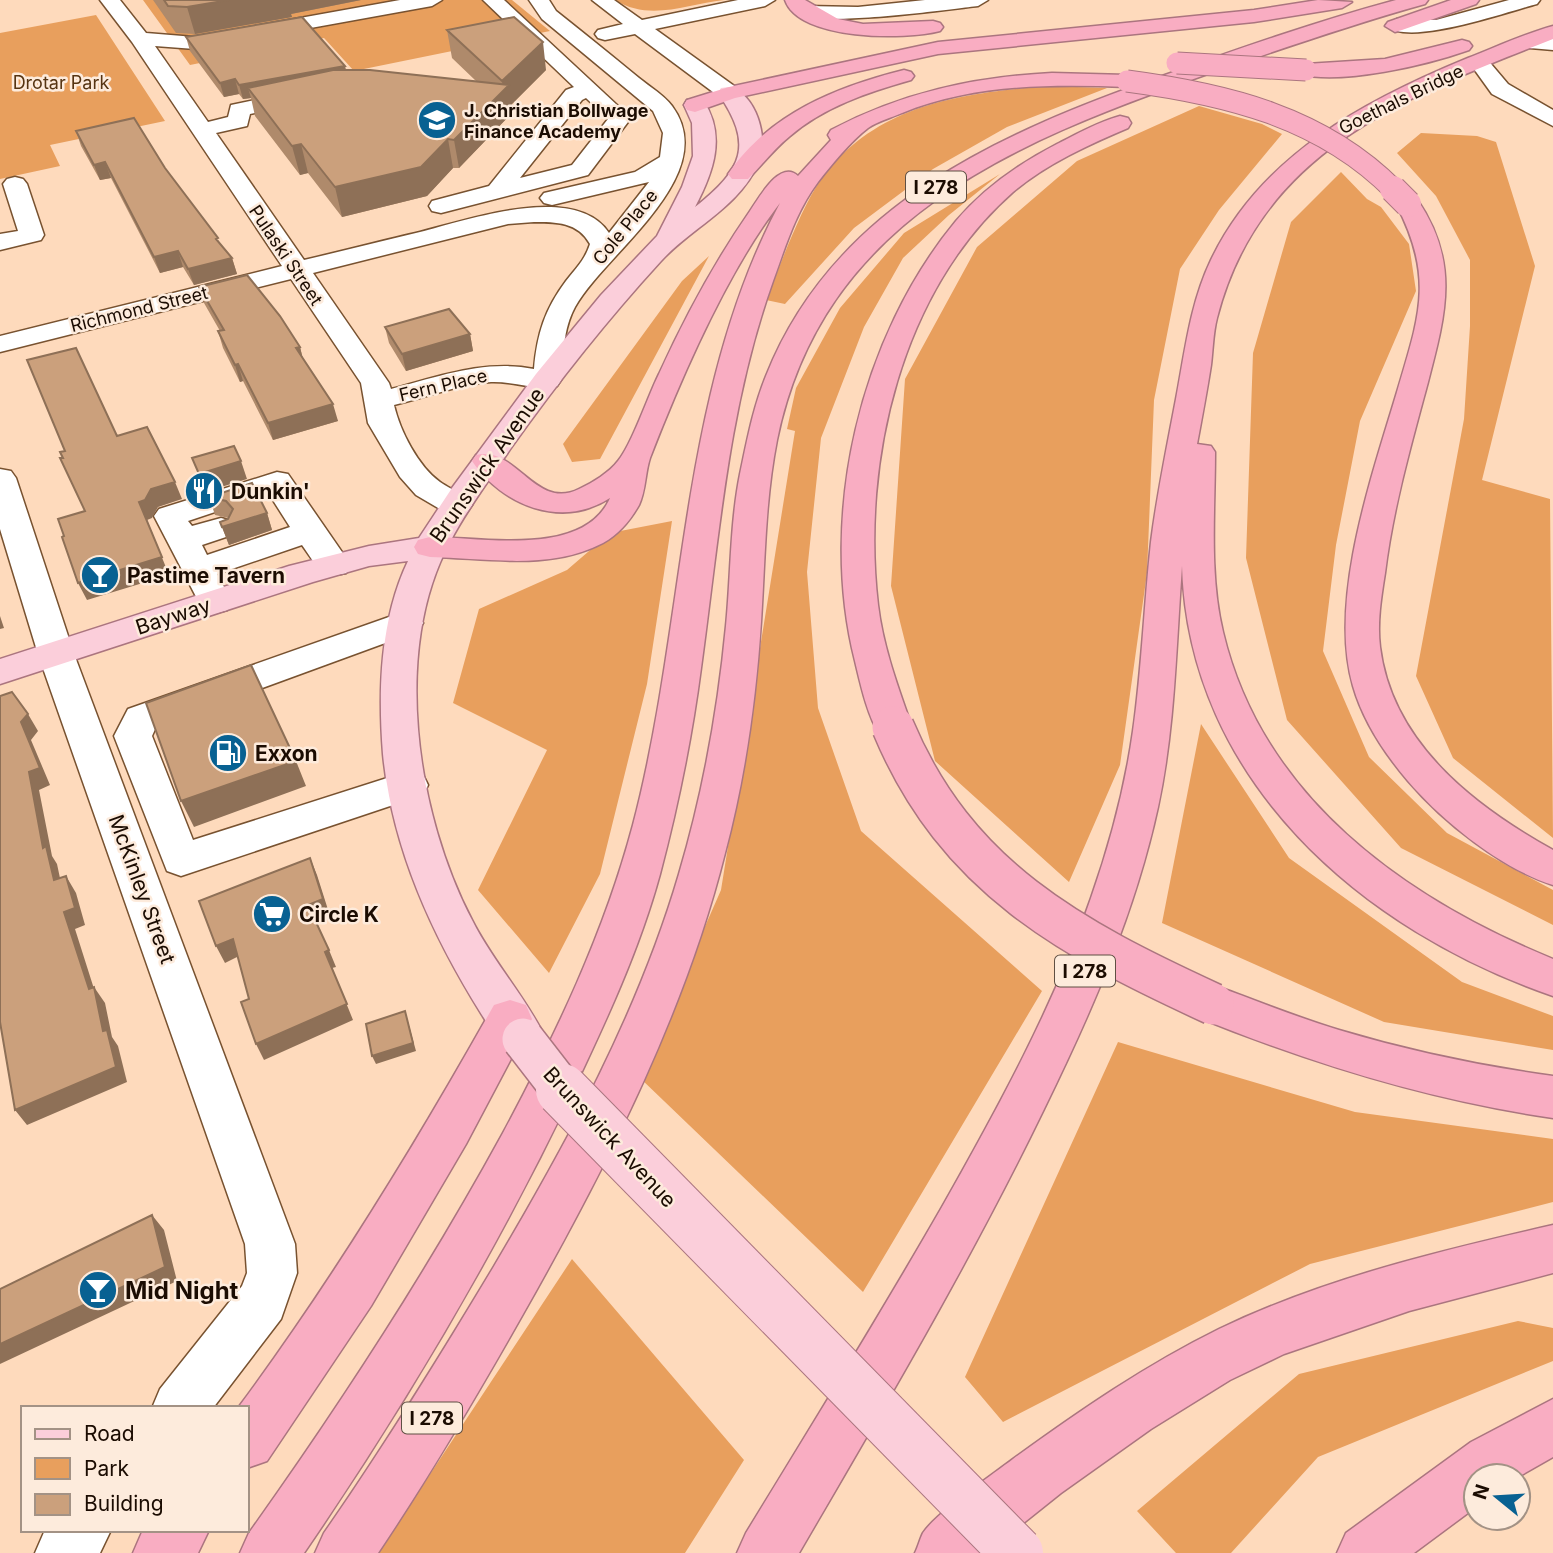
<svg xmlns="http://www.w3.org/2000/svg" width="1553" height="1553" viewBox="0 0 1553 1553" font-family="Inter,sans-serif">
	<style>
		.green { fill: #e89f5d }
		.lines { fill: none; stroke-linecap: round; stroke-linejoin: round }
		.minor-casing { stroke: #785230; stroke-width: 3 }
		.major-casing { stroke: #ab757f; stroke-width: 3 }
		.highway-casing { stroke: #ab757f; stroke-width: 3 }
		.minor { fill: #fff; fill-rule: evenodd }
		.major { fill: #fbceda; fill-rule: evenodd }
		.highway { fill: #f9adc2; fill-rule: evenodd }
		.major-bridge-far1-casing { stroke: #ab757f; stroke-width: 44; stroke-linecap: butt }
		.major-bridge-casing { stroke: #ab757f; stroke-width: 54; stroke-linecap: butt }
		.highway-bridge-far2-casing { stroke: #ab757f; stroke-width: 23; stroke-linecap: butt }
		.highway-bridge-far1-casing { stroke: #ab757f; stroke-width: 28; stroke-linecap: butt }
		.highway-bridge-casing { stroke: #ab757f; stroke-width: 44; stroke-linecap: butt }
		.major-bridge-far1 { stroke: #fbceda; stroke-width: 41 }
		.major-bridge { stroke: #fbceda; stroke-width: 52 }
		.highway-bridge-far2 { stroke: #f9adc2; stroke-width: 21 }
		.highway-bridge-far1 { stroke: #f9adc2; stroke-width: 26 }
		.highway-bridge { stroke: #f9adc2; stroke-width: 41 }
		.wall { fill: #af8a6b }
		.shaded-wall { fill: #8e7057 }
		.building { fill: #cba07c; stroke: #8e7057; stroke-width: 2 }
		.labels { text-anchor: middle; dominant-baseline: central; stroke-width: 5; stroke-linejoin: round; paint-order: stroke }
		.far-park-label { font-size: 18px; fill: #563412; stroke: #fdebdc }
		.far-street-label { font-size: 18px; fill: #1b0c02; stroke: #fdebdc }
		.far-poi-label { font-size: 18px; font-weight: bold; fill: #1b0c02; stroke: #fdebdc; text-anchor: start }
		.shield { fill: #fdebdc; stroke: #5f4f43; stroke-width: 2 }
		.shield-label { font-size: 19px; font-weight: bold; fill: #1b0c02 }
		.street-label { font-size: 21px; fill: #1b0c02; stroke: #fdebdc }
		.poi-label { font-size: 21px; font-weight: bold; fill: #1b0c02; stroke: #fdebdc; text-anchor: start }
		.near-poi-label { font-size: 24px; font-weight: bold; fill: #1b0c02; stroke: #fdebdc; text-anchor: start }
	</style>
	<rect width="100%" height="100%" fill="#fedabc"/>
	<path class="green" d="M143 0H512L550 31 354 71 324 38 190 65Z
		M615 0H724C687 4 650 22 615 0Z
		M96 15 165 121 50 145 60 166 0 179V33Z
		M1047 86 1107 88 1007 127 933 169 854 228 785 304 766 300C781 264 800 209 822 178 876 104 962 93 1047 86Z
		M1199 106 1262 124 1282 134 1219 210 1180 269 1154 400 1147 573 1120 765 1069 882 935 761 891 586 905 379 977 247 1077 161Z
		M1421 133 1477 136 1496 142 1535 266 1482 480 1550 499 1553 838 1453 758 1416 676 1464 419 1470 326V260L1436 196 1397 153Z
		M1341 172 1367 199 1381 207 1409 244 1416 291 1360 421 1336 545 1323 651 1369 757 1447 833 1553 890V925L1401 848 1287 720 1246 558 1253 353 1291 222Z
		M1000 174 949 215 903 258 864 327 821 438 807 572 818 708 861 831 1042 991 863 1292 639 1077 721 890 795 431 787 429 796 388 840 308 904 233Z
		M709 256 600 459 572 462 563 444 682 281Z
		M672 521 647 684 600 874 549 973 478 890 547 750 453 703 479 609 567 570 610 533Z
		M1201 724 1289 858 1462 982 1553 1016V1050L1384 1022 1162 923Z
		M1118 1042 1355 1112 1553 1139V1202L1310 1264 1003 1422 965 1377Z
		M572 1259 744 1460 685 1553H378Z
		M1518 1321 1553 1328V1361L1318 1457 1231 1553H1176L1137 1511 1299 1374Z"/>
	<g class="lines">
		<g class="minor-casing">
			<path id="minor" d="M100 0H120L146 33 195 37 400 0H442L432 6 195 49 155 46 208 122 228 117 231 105 303 90 311 91 314 96 311 101 250 114 247 126 216 133 304 260C343 251 381 241 420 232 468 220 575 182 609 233L649 182 552 205 544 203 540 198 544 193 635 172 660 157 663 133 653 111 542 19 529 0H549L556 11C584 33 612 56 639 78 650 87 664 95 672 106 723 175 605 253 575 307 563 329 563 356 561 380L557 386C536 391 513 381 491 382 459 384 425 398 394 405 400 431 418 466 440 482 451 490 464 493 472 505L467 512 456 515 445 512 416 495 400 477 368 423 361 383 291 279 0 352V336L282 266 132 42ZM534 222C556 222 578 222 590 244 585 260 576 268 566 281 545 309 537 334 534 369 485 359 438 377 391 389L389 383 313 273 508 224Z
				M483 0H504L631 118 588 175 441 213 432 211 429 206 432 201 489 186 566 90 574 87ZM586 98 608 119 572 165 520 178 582 100Z
				M592 0H614L642 20 738 0H775L765 6 655 29 737 88 740 93 737 98H721L635 34 605 40 598 38 595 34 598 30 623 24Z
				M925 0H988L978 6C951 9 810 29 796 12L806 6 858 7Z
				M1509 0H1540L1537 4C1510 11 1405 48 1387 25L1397 19 1436 20Z
				M1525 37 1553 38V50L1518 47 1515 43 1518 39Z
				M1479 56 1486 58 1508 84 1553 110V126L1492 94 1469 62 1472 58Z
				M15 177 23 179 27 184 44 235 41 240 0 250V234L18 231 3 184 7 179Z
				M0 469 11 471 16 478 74 654 295 1244 297 1273 281 1319 213 1408H152L160 1389 242 1286 247 1273 245 1244 38 654 0 529Z
				M277 472 288 474 351 565 346 573C320 579 316 564 302 545L217 574 232 602 227 610 215 613 203 610 154 516 159 509ZM269 494 290 527 207 555 202 545 232 535 237 528 232 521 221 518 192 526 188 521Z
				M406 611 418 615 423 623 418 631 156 727 152 736 193 840 409 771 423 775 428 785 423 795 181 876 167 871 114 736 128 709Z
				M45 1530H111L100 1553H35Z"/>
		</g>
		<g class="major-casing">
			<path id="major" d="M729 87C756 93 769 139 759 162 740 207 692 227 661 261 607 320 557 383 511 448 490 479 467 509 450 542 391 650 417 815 472 920 493 962 526 997 546 1039L539 1053C528 1057 520 1060 509 1054 498 1047 489 1025 482 1015 432 935 392 848 383 754 378 690 380 620 408 561L369 566 313 582 0 684V659L289 566 369 546 419 538 452 488 536 374 601 295 657 236 682 187 693 156 692 123 684 105 687 100H703C727 136 713 173 695 207 743 169 754 145 718 93L721 88Z"/>
		</g>
		<g class="highway-casing">
			<path id="highway" d="M785 0H805L838 19 863 24 933 21 940 23 943 27 940 31C906 40 799 41 785 0Z
				M1318 0 1352 2 1342 8 1254 22 938 54 735 98 695 112 687 110 684 105 687 100 729 87 938 42 1254 10Z
				M1396 0H1428L1425 4C1349 25 1276 51 1202 76 1012 143 822 220 777 440 765 501 765 561 761 622 756 700 745 778 725 853 686 1008 613 1153 536 1291 486 1380 435 1468 378 1553H315L324 1533C384 1447 439 1358 493 1268 567 1143 638 1014 679 874 703 793 718 710 726 626 731 575 730 524 740 474 747 441 753 408 766 376 834 204 1003 132 1165 75 1241 48 1318 21 1396 0Z
				M1451 0H1479L1476 4 1402 30 1395 32 1385 26 1388 22Z
				M1553 26V39C1407 96 1260 150 1217 318 1213 333 1213 349 1211 365 1207 391 1202 417 1197 444L1211 446 1215 452C1215 511 1209 574 1223 632 1262 797 1404 898 1553 959V996C1362 930 1189 781 1182 566 1176 647 1175 728 1158 807 1135 913 1091 1013 1044 1109 970 1262 884 1407 799 1553H737L746 1533C812 1425 879 1317 942 1207 998 1108 1054 1006 1091 898 1110 844 1125 788 1133 731 1142 668 1144 605 1151 542 1157 494 1167 447 1176 399 1185 352 1190 304 1211 260 1261 155 1366 100 1468 58 1496 47 1524 34 1553 26Z
				M1462 40 1469 42 1472 46 1469 50C1427 65 1342 85 1299 74L1296 70 1299 66 1306 64 1385 59Z
				M904 70 911 72 914 76 911 80C868 92 824 107 790 136 774 149 762 165 748 179H732L728 174C769 114 836 87 904 70Z
				M1052 73 1127 75 1134 77 1138 81 1134 85 1127 87C1051 84 973 84 902 113 891 118 878 121 868 128 850 142 832 164 818 182 796 211 785 248 773 281 728 406 719 538 701 668 692 737 678 806 660 874 639 951 605 1023 571 1095 494 1255 404 1407 304 1553H240L249 1533C341 1404 427 1272 503 1133 556 1034 604 934 633 825 687 620 678 394 780 203 728 270 681 378 650 458 645 473 646 490 639 505 630 521 619 534 603 543 550 571 487 558 430 557L418 554 414 547 418 540 430 537C482 537 584 558 610 498 562 529 503 506 472 461L476 455C516 445 535 511 579 489 592 483 610 472 618 461 632 444 648 396 659 374 685 317 714 263 750 211 759 198 780 159 798 176L831 140 828 135 831 130C901 93 973 77 1052 73Z
				M1120 116 1128 118 1131 123 1128 128C1088 145 1046 164 1013 192 901 290 861 462 878 605 883 647 898 687 912 727L906 736 893 740 880 736C867 714 861 686 855 661 818 515 860 337 956 221 983 189 1020 163 1057 144 1077 134 1098 122 1120 116Z
				M1408 197 1417 199C1460 262 1446 313 1428 382 1411 445 1393 508 1385 573 1381 598 1377 623 1380 647 1392 743 1474 806 1553 850V885C1502 869 1443 822 1408 781 1385 754 1363 721 1353 686 1328 600 1372 476 1397 392 1419 317 1435 278 1396 204L1399 199Z
				M1213 985C1255 1000 1296 1017 1339 1030 1409 1051 1480 1066 1553 1076V1118C1429 1100 1313 1064 1197 1017L1191 1004 1197 991Z
				M510 1000 526 1005 532 1019 466 1144 371 1306 267 1461 247 1468V1408H238C333 1280 416 1144 494 1005Z
				M1553 1225V1273L1409 1311 1284 1354 1230 1380 1151 1429 1061 1493 986 1553H915C918 1547 920 1539 923 1533 936 1513 992 1475 1013 1459 1079 1411 1146 1365 1219 1329 1325 1278 1440 1251 1553 1225Z
				M1553 1399V1457L1518 1477 1476 1476V1507L1414 1553H1337L1346 1533 1471 1442Z
				M143 1530H209L198 1553H133Z"/>
		</g>
		<use href="#minor" class="minor"/>
		<use href="#major" class="major"/>
		<use href="#highway" class="highway"/>
		<g class="major-bridge-far1-casing">
			<path id="major-bridge-far1" d="M523 1039 564 1092"/>
		</g>
		<g class="major-bridge-casing">
			<path id="major-bridge" d="M562 1090 1017 1553"/>
		</g>
		<g class="highway-bridge-far2-casing">
			<path id="highway-bridge-far2" d="M1177 63 1306 70
				M1127 81C1226 94 1322 117 1394 190"/>
		</g>
		<g class="highway-bridge-far1-casing">
			<path id="highway-bridge-far1" d="M1393 189 1408 204"/>
		</g>
		<g class="highway-bridge-casing">
			<path id="highway-bridge" d="M893 727C956 878 1072 939 1213 1004"/>
		</g>
		<use href="#major-bridge-far1" class="major-bridge-far1"/>
		<use href="#major-bridge" class="major-bridge"/>
		<use href="#highway-bridge-far2" class="highway-bridge-far2"/>
		<use href="#highway-bridge-far1" class="highway-bridge-far1"/>
		<use href="#highway-bridge" class="highway-bridge"/>
	</g>
	<path class="wall" d="M153 0H361L291 14 292 17 195 34 176 33Z
		M447 30 546 70 512 104 513 112 459 168H453L427 196 342 217 308 173 300 175 255 116 251 98 243 99 239 94 224 97 190 51 186 37 346 70 476 81 452 58Z
		M76 131 165 168 220 243 232 258 237 274 194 285 183 267 160 273 111 178 100 180 81 146Z
		M199 287 300 347 303 359 338 421 273 440 243 381 240 382 223 348 218 331H220L204 303Z
		M385 327 470 334 473 351 406 371 389 343Z
		M252 483 267 513 272 530 229 545 220 522 228 519 229 518 215 515 209 497Z"/>
	<path class="shaded-wall" d="M229 0H361L291 14 292 17 195 34 187 7Z
		M543 42 546 70 512 104 513 112 459 168 454 140 503 91 502 81Z
		M345 66 349 81 248 88 251 98 243 99 239 85Z
		M235 79 239 94 224 97 220 83Z
		M448 139 453 168 427 196 342 217 335 187Z
		M301 144 308 173 300 175 292 146Z
		M105 162 111 178 100 180 94 165Z
		M178 251 183 267 160 273 154 257Z
		M232 258 237 274 194 285 188 269Z
		M470 334 473 351 406 371 402 354Z
		M300 347 304 364 296 348Z
		M238 364 243 381 240 382 235 365Z
		M333 404 338 421 273 440 268 423Z
		M241 461 247 479 205 492 199 474Z
		M175 482 182 499 158 507 152 518 147 520 169 575 87 600 78 583 139 502 151 489Z
		M267 513 272 530 229 545 222 527Z
		M0 616 4 628 0 629Z
		M28 714 38 731 31 740 50 785 39 790 52 856 57 864 64 897 54 880 43 848 29 772 21 722Z
		M296 761 306 786 194 827 181 801Z
		M310 858 317 875 330 916 315 922 308 905Z
		M66 876 76 893 85 925 75 929 95 992 94 987 105 1003 112 1037 118 1046 127 1082 27 1125 15 1110 103 1031 64 912Z
		M233 939 241 955 225 963 216 946Z
		M329 950 336 967 332 968 353 1020 264 1060 256 1044 325 952Z
		M405 1011 416 1051 376 1064 372 1056Z
		M152 1215 164 1230 177 1281 0 1364V1344Z"/>
	<path class="building" d="M164 0H229L187 7 168 6Z
		M302 17 345 66 239 85 235 79 220 83 186 37Z
		M514 17 543 42 502 81 447 30Z
		M333 70H370L509 85 454 140 448 139 421 167 335 187 301 144 292 146 248 88Z
		M134 118 165 168 218 238 216 239 232 258 188 269 178 251 154 257 105 162 94 165 76 131Z
		M247 275 280 316 300 347 296 348 333 404 268 423 238 364 235 365 218 331 224 330 199 287Z
		M449 309 470 334 402 354 385 327Z
		M76 348 117 436 147 427 175 482 151 489 145 500 139 502 162 557 78 583 62 537 64 536 58 519 85 511 60 458H63L60 452 65 451 27 360Z
		M234 446 241 461 199 474 192 458Z
		M252 483 267 513 222 527 220 522 228 519 233 509 226 501 209 497Z
		M251 665 296 761 181 801 146 703Z
		M12 692 28 714 21 722 40 768 29 772 43 848 46 846 54 880 66 876 75 908 64 912 89 989 94 987 103 1031 107 1030 116 1067 15 1110 0 1022V696Z
		M310 858 323 899 308 905 329 950 325 952 347 1004 256 1044 241 1002 249 999 233 939 216 946 199 901Z
		M405 1011 413 1043 372 1056 366 1024Z
		M152 1215 165 1267 0 1344V1289Z"/>
	<defs>
		<g id="school-disc" transform="scale(2.0125)"><circle r="9.5" fill="#086192" stroke="#fdebdc"/><path d="M0-5L7-2L0 1L-7-2ZM-4 1L0 2.5L4 1V4Q0 6-4 4Z" fill="#fff"/></g>
		<g id="restaurant-disc" transform="scale(2.0125)"><circle r="9.5" fill="#086192" stroke="#fdebdc"/><path d="M-5-6h1v4h1v-4h1v4h1v-4h1v5L-1.5 .5V6h-2V.5L-5-1ZM5-6V6H3V1.5H1.5Q1.5-4 5-6Z" fill="#fff"/></g>
		<g id="bar-disc" transform="scale(2.0125)"><circle r="9.5" fill="#086192" stroke="#fdebdc"/><path d="M-6-5H6L.8 .8V4.5H3.5V6h-7V4.5H-.8V.8Z" fill="#fff"/></g>
		<g id="fuel-disc" transform="scale(2.0125)"><circle r="9.5" fill="#086192" stroke="#fdebdc"/><path d="M-5.5-6h7V0h2V4h1.3V-2.5L3-4.5l.8-.8L6-3V5H2.5V1h-1V6h-7ZM-4.2-4.7v3.2H.2V-4.7Z" fill="#fff"/></g>
		<g id="supermarket-disc" transform="scale(2.0125)"><circle r="9.5" fill="#086192" stroke="#fdebdc"/><path d="M-6-5.5h2.5l.6 2H6L4.5 2H-2.5L-4.4-4H-6ZM-1.5 3.2a1.3 1.3 0 1 0 .1 0ZM3 3.2a1.3 1.3 0 1 0 .1 0Z" fill="#fff"/></g>
	</defs>
	<g fill-rule="evenodd">
		<use href="#school-disc" x="437" y="120"/>
		<use href="#restaurant-disc" x="204" y="491"/>
		<use href="#bar-disc" x="100" y="575"/>
		<use href="#fuel-disc" x="228" y="753"/>
		<use href="#supermarket-disc" x="272" y="914"/>
		<use href="#bar-disc" x="98" y="1290"/>
	</g>
	<g class="labels">
		<g class="far-park-label">
			<text x="61" y="82">Drotar Park</text>
		</g>
		<g class="far-street-label">
			<text transform="translate(1401 99) rotate(-26)">Goethals Bridge</text>
			<text transform="translate(625 227) rotate(-51)">Cole Place</text>
			<text transform="translate(286 255) rotate(56)">Pulaski Street</text>
			<text transform="translate(139 309) rotate(-14)">Richmond Street</text>
			<text transform="translate(443 385) rotate(-13)">Fern Place</text>
		</g>
		<g class="far-poi-label">
			<text x="464" y="110">J. Christian Bollwage<tspan x="464" dy="21">Finance Academy</tspan></text>
		</g>
		<g class="shield">
			<rect x="906" y="171.5" width="60" height="31" rx="5"/>
			<rect x="1055" y="955.5" width="60" height="31" rx="5"/>
			<rect x="402" y="1402.5" width="60" height="31" rx="5"/>
		</g>
		<g class="shield-label">
			<text x="936" y="187">I 278</text>
			<text x="1085" y="971">I 278</text>
			<text x="432" y="1418">I 278</text>
		</g>
		<g class="street-label">
			<text transform="translate(487 465) rotate(-55)">Brunswick Avenue</text>
			<text transform="translate(173 616) rotate(-18)">Bayway</text>
			<text transform="translate(142 889) rotate(70)">McKinley Street</text>
			<text transform="translate(610 1137) rotate(47)">Brunswick Avenue</text>
		</g>
		<g class="poi-label">
			<text x="231" y="491">Dunkin'</text>
			<text x="127" y="575">Pastime Tavern</text>
			<text x="255" y="753">Exxon</text>
			<text x="299" y="914">Circle K</text>
		</g>
		<g class="near-poi-label">
			<text x="125" y="1290">Mid Night</text>
		</g>
	</g>
	<rect x="21" y="1406" width="228" height="126" fill="#fdebdc" stroke="#a39285" stroke-width="2"/>
	<rect x="35" y="1429" width="35" height="10" fill="#fbceda" stroke="#a39285" stroke-width="2"/>
	<text x="84" y="1441" font-size="21" fill="#1b0c02">Road</text>
	<rect x="35" y="1458" width="35" height="21" fill="#e89f5d" stroke="#a39285" stroke-width="2"/>
	<text x="84" y="1476" font-size="21" fill="#1b0c02">Park</text>
	<rect x="35" y="1494" width="35" height="21" fill="#cba07c" stroke="#a39285" stroke-width="2"/>
	<text x="84" y="1511" font-size="21" fill="#1b0c02">Building</text>
	<g transform="translate(1497 1497) rotate(288)"><circle r="33" fill="#fdebdc" stroke="#a39285" stroke-width="2"/>
	<path d="M0-5L12 26L0 18L-12 26Z" fill="#086192"/>
	<text y="-10" font-size="19" font-weight="bold" text-anchor="middle" fill="#1b0c02">N</text>
	</g>
</svg>
